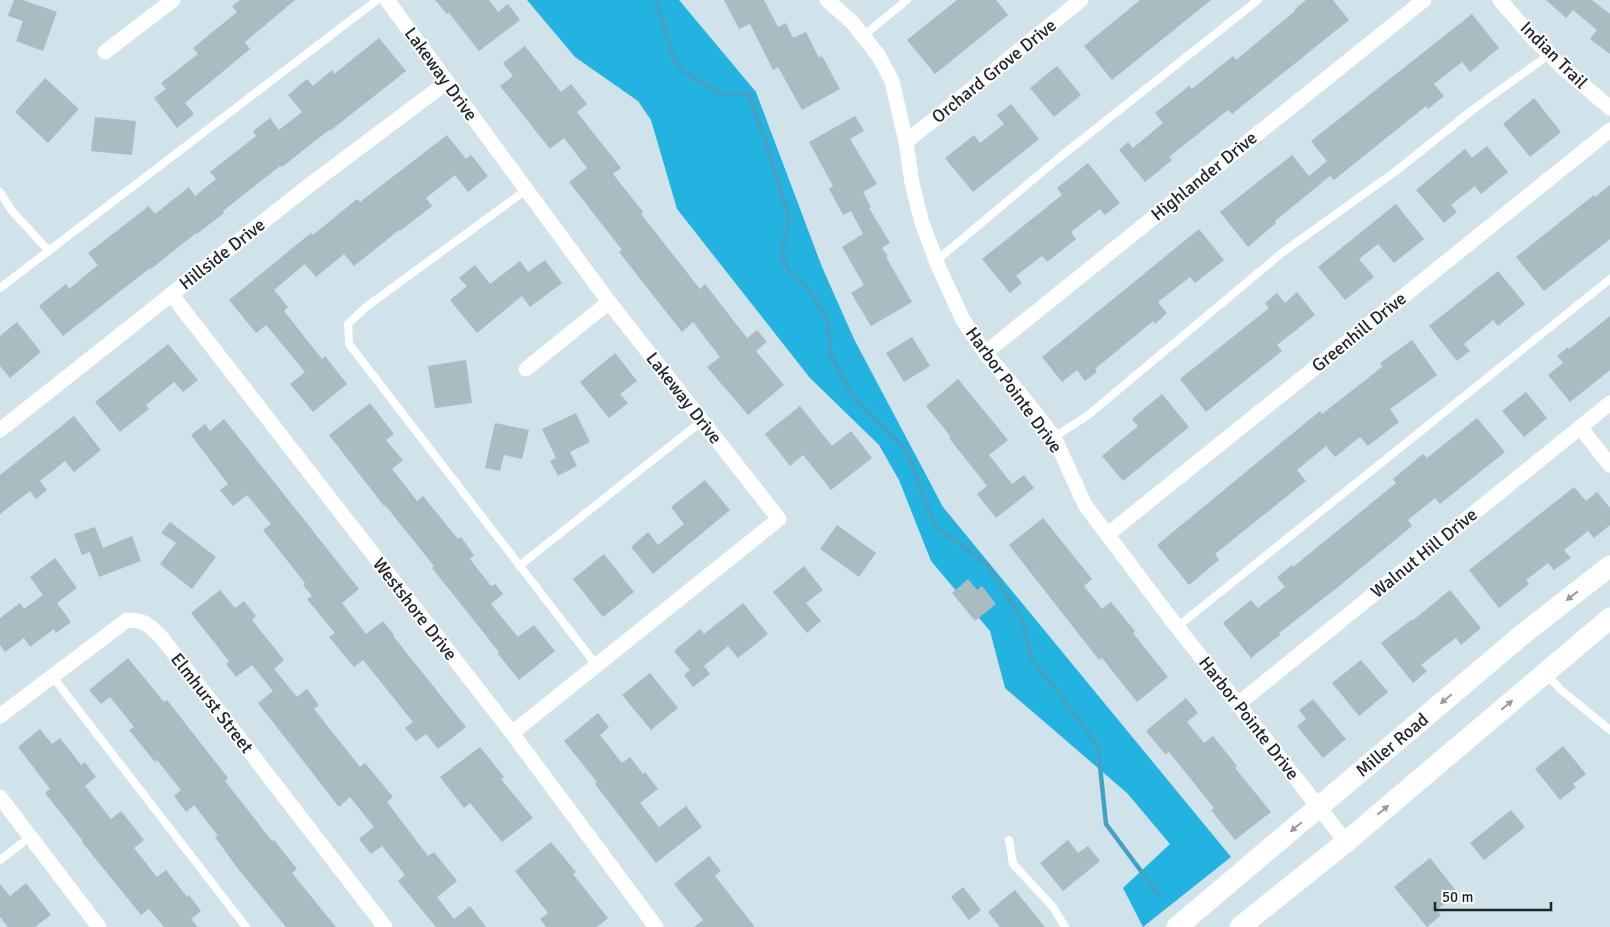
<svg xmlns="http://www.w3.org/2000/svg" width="1610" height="927" viewBox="0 0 1610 927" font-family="Signika,sans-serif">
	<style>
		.forest { fill: #22b3e0 }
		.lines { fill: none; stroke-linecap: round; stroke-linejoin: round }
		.stream { stroke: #41a2c5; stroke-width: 4.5 }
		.building { fill: #aabbc2 }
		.lane { stroke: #fff; stroke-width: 8 }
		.street { stroke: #fff; stroke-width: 15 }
		.secondary { stroke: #fff; stroke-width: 21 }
		.oneway { fill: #999c9e }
		.labels { text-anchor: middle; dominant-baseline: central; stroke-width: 4; stroke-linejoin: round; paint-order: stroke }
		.street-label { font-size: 18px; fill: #1d2427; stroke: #fff }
	</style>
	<rect width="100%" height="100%" fill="#d0e2ea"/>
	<path class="forest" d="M527 0H679L756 92 822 267 854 339 943 507 1231 857 1143 927 1123 888 1170 844 1127 793 1005 688 990 631 931 561 899 480 879 445 810 378 677 209 651 120 638 101 575 57Z"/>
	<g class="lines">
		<path class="stream" d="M656 0 674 60 684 72 719 93H748L766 142 789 219 781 255 790 273 807 287 827 319 831 356 853 396 907 452 935 526 988 565 1023 622 1032 660 1057 690 1098 747 1106 824 1158 894"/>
	</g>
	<path class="building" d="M14 0H23L57 12 43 51 16 41 23 21 8 16Z
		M240 0H295L245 42 250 49 185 103 194 114 177 128 154 98 166 89 161 83 198 54 193 48 237 12 232 6Z
		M435 0H489L498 12 508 4 520 20 479 51 449 13 447 14Z
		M724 0H764L778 27 786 23 793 38 806 32 819 58 822 56 840 89 802 110 778 67 773 70 750 24 739 29Z
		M957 0H996L1008 15 935 74 907 40Z
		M1140 0H1211L1112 80 1084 46Z
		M1306 0H1333L1349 20 1232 114 1228 110 1169 157 1172 160 1145 182 1119 150 1128 142 1133 148 1163 123 1155 113 1189 86 1192 89 1233 56 1236 60 1295 11 1294 10Z
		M1546 0H1592L1610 14V54L1590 39 1597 30 1573 10 1566 18Z
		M1472 14 1499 48 1470 72 1462 62 1434 84 1444 96 1428 109 1426 106 1334 180 1330 176 1275 221 1276 223 1248 247 1220 212 1292 155 1309 176 1327 161 1311 141Z
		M379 38 406 71 330 131 329 130 282 167 280 166 223 211 224 213 197 234 196 233 151 269 150 268 63 336 39 306 66 284 69 289 98 265 88 253 149 206 155 214 189 187 195 196 216 179 210 172 256 136 253 131 270 118 279 130 302 112 288 95 307 79 313 86 332 70 334 74Z
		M525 46 561 92 571 84 587 104 577 112 621 168 613 174 643 212 641 214 700 289 705 284 747 338 757 330 767 342 756 351 784 385 748 415 707 367 720 357 693 322 682 332 619 252 622 250 569 182 587 168 564 138 550 149 500 86 513 76 503 63Z
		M1057 66 1081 95 1054 117 1030 88Z
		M45 78 79 109 48 143 15 112Z
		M1534 98 1561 132 1530 157 1503 124Z
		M1011 104 1039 139 973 192 945 158 974 135 980 143 1004 124 997 115Z
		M855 116 864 131 850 139 877 184 863 192 871 207 869 208 890 243 882 248 888 256 886 257 912 302 871 326 851 293 864 285 842 247 863 234 851 211 843 215 829 189 833 186 809 142Z
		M95 117 136 121 132 155 91 151Z
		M447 135 466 159 471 155 488 176 468 192 455 175 426 198 432 206 400 231 399 230 354 266 344 254 316 277 305 264 274 290 288 307 284 311 322 359 325 356 347 384 313 412 290 384 305 372 266 325 256 333 229 300 311 233 313 235 357 199 360 202Z
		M1487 146 1508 172 1481 194 1475 186 1451 205 1457 212 1444 223 1416 190 1465 149 1472 158Z
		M1088 163 1120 203 1105 215 1100 209 1071 232 1076 239 1047 262 1042 256 1016 276 1022 283 1010 293 982 259 1062 195 1057 188Z
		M1610 185V239L1544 291 1516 257 1594 195 1595 197Z
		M1396 204 1424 239 1394 263 1378 244 1359 259 1374 277 1345 300 1318 267Z
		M1199 229 1224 260 1195 283 1190 277 1158 302 1167 313 1155 324 1153 321 1095 369 1097 372 1085 381 1077 370 1062 382 1042 357Z
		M545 260 562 283 530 307 522 296 477 333 450 300 467 286 459 278 475 265 490 284 520 261 528 272Z
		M1498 271 1525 304 1498 326 1493 320 1464 344 1470 351 1457 361 1429 326Z
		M1297 292 1315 315 1277 345 1282 351 1206 412 1180 379 1269 308 1265 303 1277 293 1285 303Z
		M1610 316V370L1570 402 1548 375 1563 363 1557 356 1568 347 1569 349Z
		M17 322 41 352 10 378 0 366V336Z
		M912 337 930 366 904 382 886 353Z
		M1412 340 1437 375 1390 409 1399 422 1368 446 1360 437 1335 457 1326 446 1297 470 1306 481 1215 554 1219 560 1189 585 1157 545 1320 411 1322 414 1382 367 1380 363Z
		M168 344 198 380 183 392 174 382 146 405 149 409 120 432 95 402Z
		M615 353 637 381 620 394 628 403 609 418 580 382Z
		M466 360 472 403 435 408 428 366Z
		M958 379 1008 440 989 455 1012 484 1024 475 1034 488 996 518 977 494 987 486 949 438 951 437 926 406Z
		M1526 392 1547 418 1524 437 1502 411Z
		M1162 394 1189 427 1123 481 1102 456 1138 426 1132 419Z
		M370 403 394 434 386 440 403 460 392 469 417 501 423 496 458 539 461 537 474 555 470 559 491 586 495 584 503 594 491 604 518 637 534 625 555 651 519 680 498 654 499 652 432 568 434 566 385 505 384 506 329 435Z
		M800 406 832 446 851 431 872 458 831 490 803 455 790 466 765 434Z
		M576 413 590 442 570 452 577 466 558 476 550 461 556 458 542 429Z
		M74 416 101 450 74 472 65 461 40 481 47 490 36 499 30 491 0 514V475Z
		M1477 418 1505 452 1440 504 1435 498 1408 520 1412 526 1338 587 1279 633 1280 635 1251 658 1223 623 1251 600 1258 608 1285 587 1277 577 1292 565 1293 567 1396 483 1393 479 1423 454 1427 458Z
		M224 419 359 589 342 603 366 634 383 621 394 635 393 636 466 727 438 749 426 734 416 741 405 728 413 722 363 660 354 667 329 637 335 633 307 599 312 596 303 585 305 583 263 530 271 524 247 495 233 506 220 490 228 484 191 435 205 424 210 431Z
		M495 423 529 430 522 459 504 455 500 471 485 468Z
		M705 480 730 510 653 574 631 547 648 532 658 545 684 524 671 507Z
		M1574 487 1586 501 1597 492 1610 508V525L1594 538 1588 531 1564 550 1571 558 1554 570 1548 563 1526 580 1529 584 1499 608 1469 570Z
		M1043 518 1092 579 1084 586 1102 609 1111 602 1135 631 1133 633 1168 677 1137 702 1102 658 1099 660 1009 545Z
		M170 522 216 557 192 589 160 564 176 543 161 533Z
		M837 525 876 553 859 577 820 549Z
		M95 527 103 548 132 536 141 561 99 577 90 552 82 555 74 534Z
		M604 554 634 592 603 617 573 579Z
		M55 558 77 588 57 603 71 622 56 633 54 629 30 647 24 638 5 652 0 645V618L20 603 24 609 43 595 30 577Z
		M804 566 823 590 806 603 821 621 807 633 773 592Z
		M968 579 977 590 982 586 996 604 975 621 952 593Z
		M220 590 235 608 244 601 256 616 252 620 284 660 274 669 297 697 307 689 319 705 314 709 360 767 365 763 393 797 387 802 428 856 434 852 457 881 437 897 454 919 470 906 486 927H436L398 881 405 875 382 846 371 854 359 839 374 827 350 797 339 807 258 703 273 691 252 665 236 677 226 664 229 661 191 613Z
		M1450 590 1481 628 1461 645 1456 638 1445 646 1421 665 1427 671 1413 683 1381 643 1411 620 1412 621Z
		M743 603 768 634 738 658 728 646 704 666 710 674 693 687 684 675 690 670 674 651 700 629 704 634Z
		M128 658 164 702 167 700 228 778 225 781 272 841 274 840 297 869 292 873 336 927H286L238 869 215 837 218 836 194 805 186 812 174 796 181 790 157 760 155 762 129 730 134 727 110 697 101 704 89 690Z
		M1361 660 1388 692 1359 716 1332 683Z
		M650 673 678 708 651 730 622 695Z
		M1186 698 1198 713 1187 722 1204 743 1213 736 1237 766 1235 768 1271 812 1235 840 1211 810 1214 808 1169 752 1165 754 1146 731Z
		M1313 699 1346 739 1323 758 1297 726 1306 719 1299 710Z
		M598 713 609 727 600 735 622 763 630 757 643 774 645 772 658 789 640 803 659 827 686 806 702 827 656 863 595 784 597 782 564 741Z
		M40 729 52 744 60 738 81 765 85 762 96 777 85 786 111 819 121 811 144 840 134 848 157 877 166 870 187 897 189 895 201 911 191 919 198 927H164L149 909 141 915 82 842 83 841 45 793 50 789 18 747Z
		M1563 746 1586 774 1573 784 1576 787 1560 800 1535 769Z
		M480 747 504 777 501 779 533 818 502 842 470 803 464 808 440 777Z
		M1511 810 1525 827 1484 860 1470 843Z
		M1068 840 1078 853 1088 846 1100 861 1063 891 1040 863Z
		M551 842 576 872 573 874 608 918 597 927H546L540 919 548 913 515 871Z
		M709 856 721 871 715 876 755 927H694L703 920 674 884Z
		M1430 858 1458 893 1437 910 1441 915 1427 927 1394 887Z
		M26 883 51 915 35 927H8L0 917V884L10 896Z
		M963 887 981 910 969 920 951 897Z
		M1015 890 1045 927H1000L988 912Z"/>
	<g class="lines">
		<path class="lane" d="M863 36 907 0
			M526 190 366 307 348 324 349 344 597 666
			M0 192 12 211 49 251
			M936 261 1060 157 1258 0
			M0 288 377 0
			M1054 437 1087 416 1283 252 1396 171 1475 108 1550 54
			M519 566 702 421
			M1177 627 1610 279
			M1546 674 1561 690 1610 730
			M52 676 246 927
			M1009 840 1013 864 1053 907 1065 927
			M0 860 30 837"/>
		<path class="street" d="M387 0 609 302 779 519 512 733
			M827 0 852 22 878 55 892 81 906 142 912 183 922 223 939 268 963 320 985 353 1017 390 1054 437 1085 505 1171 619 1346 842
			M1500 0 1533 38 1561 66 1610 108
			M105 52 173 0
			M906 142 1081 0
			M171 294 512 733 656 927
			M985 353 1424 0
			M526 369 609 302
			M1580 427 1610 465
			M0 430 307 187 447 82
			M1107 535 1610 130
			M1238 704 1610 403
			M0 716 127 620C145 620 149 625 162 638L385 927
			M0 797 99 927"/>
		<path class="secondary" d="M1177 927 1523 634 1610 566
			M1240 927 1346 842 1610 618"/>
	</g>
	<defs><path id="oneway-solid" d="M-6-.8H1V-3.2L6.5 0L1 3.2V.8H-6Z" transform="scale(1.25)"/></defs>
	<g class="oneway">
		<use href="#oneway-solid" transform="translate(1572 596) rotate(142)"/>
		<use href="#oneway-solid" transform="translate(1446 699) rotate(140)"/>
		<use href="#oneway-solid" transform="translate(1507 705) rotate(-40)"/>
		<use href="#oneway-solid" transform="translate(1383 810) rotate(-40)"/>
		<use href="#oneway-solid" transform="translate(1296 827) rotate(140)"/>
	</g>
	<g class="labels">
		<g class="street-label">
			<text transform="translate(1554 55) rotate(45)">Indian Trail</text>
			<text transform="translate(994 71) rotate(-39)">Orchard Grove Drive</text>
			<text transform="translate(441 74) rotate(54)">Lakeway Drive</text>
			<text transform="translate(1204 176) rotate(-39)">Highlander Drive</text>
			<text transform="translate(222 254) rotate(-38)">Hillside Drive</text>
			<text transform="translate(1359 332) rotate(-39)">Greenhill Drive</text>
			<text transform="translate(1014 390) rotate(54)">Harbor Pointe Drive</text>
			<text transform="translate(684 398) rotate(52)">Lakeway Drive</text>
			<text transform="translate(1424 553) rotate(-39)">Walnut Hill Drive</text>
			<text transform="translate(415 609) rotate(52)">Westshore Drive</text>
			<text transform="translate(212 703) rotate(52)">Elmhurst Street</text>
			<text transform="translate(1249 718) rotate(52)">Harbor Pointe Drive</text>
			<text transform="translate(1392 745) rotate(-40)">Miller Road</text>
		</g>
	</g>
	<path d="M1435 902v8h116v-8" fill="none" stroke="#1d2427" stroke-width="2.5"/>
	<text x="1442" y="902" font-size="15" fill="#1d2427" stroke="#ffffff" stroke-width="4" paint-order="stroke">50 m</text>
</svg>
